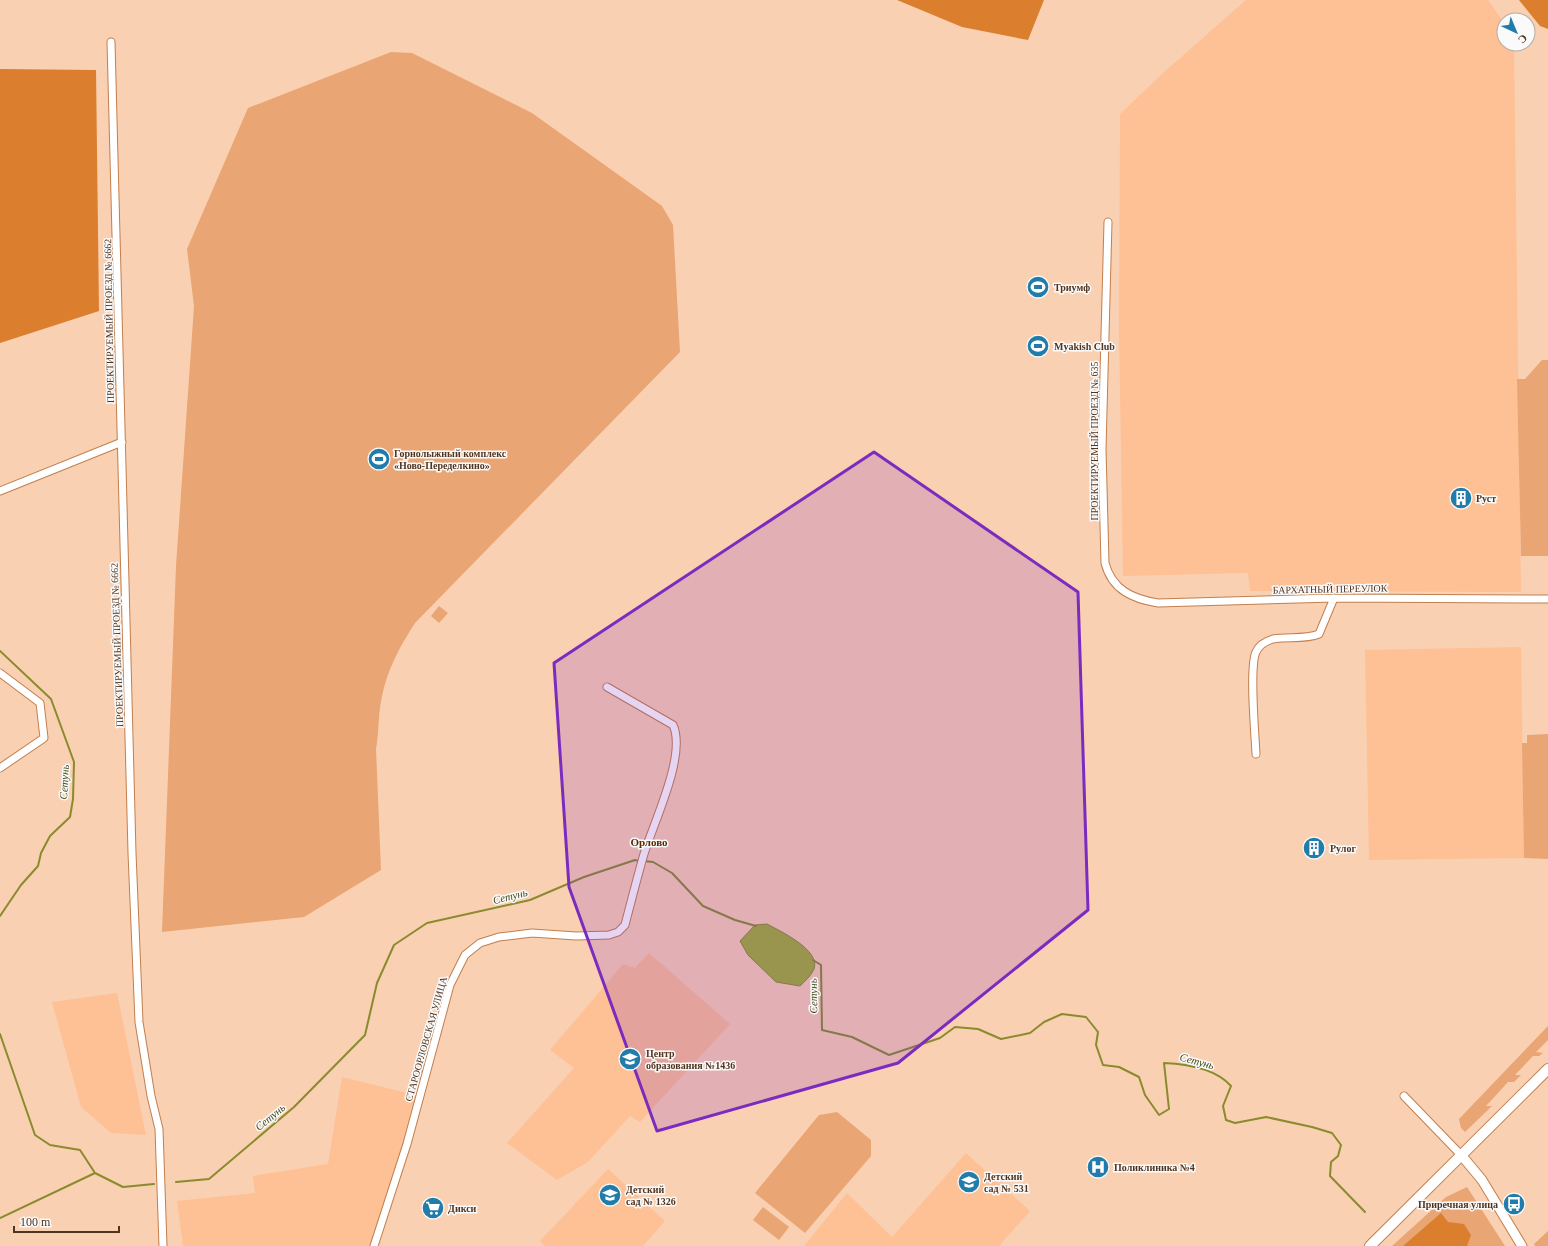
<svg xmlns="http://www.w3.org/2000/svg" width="1548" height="1246" viewBox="0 0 1548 1246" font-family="'Times New Roman',serif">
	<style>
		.built { fill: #fec095 }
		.green { fill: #e9a573 }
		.forest { fill: #db7e2e }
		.water { fill: #a1b033; stroke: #898b2d }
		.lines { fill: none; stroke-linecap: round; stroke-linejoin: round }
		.stream { stroke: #898b2d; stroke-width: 2 }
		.minor-casing { stroke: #c17f4e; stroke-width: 9 }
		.tertiary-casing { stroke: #c17f4e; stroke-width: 11 }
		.secondary-casing { stroke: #c17f4e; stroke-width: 12 }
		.minor { stroke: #fff; stroke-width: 7 }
		.tertiary { stroke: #fff; stroke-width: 9 }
		.secondary { stroke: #fff; stroke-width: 10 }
		.marked { fill: #7b2cbf; fill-opacity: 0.2; stroke: #7b2cbf; stroke-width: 3; stroke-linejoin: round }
		.labels { text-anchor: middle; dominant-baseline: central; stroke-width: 3; stroke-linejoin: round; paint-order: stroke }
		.poi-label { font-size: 10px; font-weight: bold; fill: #50341f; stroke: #fafafa; text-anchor: start }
		.street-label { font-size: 10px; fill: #50341f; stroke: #fafafa }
		.water-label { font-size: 11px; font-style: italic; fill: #464c1c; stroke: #fafafa }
		.neighbourhood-label { font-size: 11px; font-weight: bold; fill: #582b00; stroke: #fafafa }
	</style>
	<rect width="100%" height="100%" fill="#fad0b2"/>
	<path class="built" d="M1246 0H1488L1504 23V44H1514L1521 592 1250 591 1248 573 1123 576 1119 331 1120 114 1163 73Z
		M1521 647 1524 858 1369 860 1365 650Z
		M649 953 730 1024 640 1122 630 1116 588 1162 557 1180 507 1143 574 1068 550 1050 623 964 635 968Z
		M117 993 146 1135 111 1133 81 1107 52 1002Z
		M342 1077 419 1096 373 1246H183L177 1201 255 1193 253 1176 328 1164Z
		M966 1153 1030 1211 999 1246H804L847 1193 892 1237Z
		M608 1169 665 1221 643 1246H545L540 1241Z"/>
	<path class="green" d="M391 52 412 53 532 113 662 206 673 225 680 352 415 623C395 654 382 680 379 718 378 729 378 738 376 749L381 870 304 917 162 932 176 566 194 306 187 249 248 108Z
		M1542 360H1548V556H1521L1517 379H1525Z
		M439 606 448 613 439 623 431 616Z
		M1548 734V859L1524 858 1522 743H1527V735Z
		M1548 1026V1040L1536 1052 1543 1053 1539 1056H1533L1515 1075H1521L1514 1082H1508L1486 1106H1492L1465 1132 1461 1128 1459 1119Z
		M837 1112 871 1140V1156L805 1233 755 1193 819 1115Z
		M1467 1187 1505 1246H1392L1446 1197Z
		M763 1207 789 1227 779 1240 753 1220Z
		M1548 1231V1246H1535L1534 1244Z"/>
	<path class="forest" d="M897 0H1044L1028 40 962 27Z
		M1519 0H1548V29L1540 26Z
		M0 69 96 70 99 311 0 343Z
		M1441 1213 1448 1222 1464 1224 1471 1235 1467 1246H1403Z"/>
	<path class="water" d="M767 924C780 931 821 950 814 969 811 976 805 981 800 986L776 982 748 955 740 941 755 925Z"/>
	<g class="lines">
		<path class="stream" d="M0 651 51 699 74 762 73 799 70 817 50 836 41 853 38 866 21 885 0 916
			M644 861 653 862 672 873 703 906 735 920 756 926
			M813 960 821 965 822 1030 852 1037 889 1055 940 1038 955 1027 978 1029 1001 1039 1030 1033 1044 1022 1062 1014 1086 1017 1098 1032 1096 1045 1103 1065 1119 1067 1139 1077 1145 1095 1159 1115 1169 1109 1164 1063C1187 1064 1216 1069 1231 1086L1223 1106 1226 1120 1235 1123 1266 1117 1312 1127 1332 1133 1341 1145 1338 1156 1331 1162 1330 1176 1365 1212
			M0 1034 35 1135 50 1145 80 1150 95 1173 123 1187 154 1184
			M176 1182 209 1179 294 1107 365 1035 377 983 394 945 427 923 530 900 584 877 635 860 639 861
			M0 1218 95 1173"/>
		<g class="minor-casing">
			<path id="minor" d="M111 42 132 853 139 1022 151 1096 159 1129 163 1246
				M1108 222 1102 449 1105 563C1112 590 1133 599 1158 603L1334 598 1548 599
				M0 491 122 442
				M0 673 40 703 44 738 0 768
				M1256 754C1255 733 1249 667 1256 652 1259 645 1266 641 1273 639 1288 636 1304 640 1319 634L1334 598
				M1404 1096 1462 1156
				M374 1246 407 1144 450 985 465 955 480 943 499 937 532 933 576 936 609 935 618 932 625 925C631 902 637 878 644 854 653 824 687 755 673 725L607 687"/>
		</g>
		<g class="tertiary-casing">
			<path id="tertiary" d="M1462 1156 1482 1180 1522 1246"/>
		</g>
		<g class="secondary-casing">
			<path id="secondary" d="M1370 1246 1548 1069"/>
		</g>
		<use href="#minor" class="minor"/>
		<use href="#tertiary" class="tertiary"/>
		<use href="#secondary" class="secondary"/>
	</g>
	<path class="marked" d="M874 452 1078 592 1088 910 898 1063 657 1131 569 887 554 663Z"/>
	<defs>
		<g id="stadium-disc" transform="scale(1.15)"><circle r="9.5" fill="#217caa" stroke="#fafafa"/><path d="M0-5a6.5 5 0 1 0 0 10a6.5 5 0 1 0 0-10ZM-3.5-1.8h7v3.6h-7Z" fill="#fff"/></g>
		<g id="building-disc" transform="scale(1.15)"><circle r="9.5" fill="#217caa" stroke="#fafafa"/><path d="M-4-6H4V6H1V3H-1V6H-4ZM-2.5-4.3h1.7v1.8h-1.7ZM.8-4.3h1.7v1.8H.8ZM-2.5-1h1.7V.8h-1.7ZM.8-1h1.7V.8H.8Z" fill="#fff"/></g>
		<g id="school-disc" transform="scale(1.15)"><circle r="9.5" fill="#217caa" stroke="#fafafa"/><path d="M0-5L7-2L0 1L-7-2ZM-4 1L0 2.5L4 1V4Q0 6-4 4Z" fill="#fff"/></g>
		<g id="hospital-disc" transform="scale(1.15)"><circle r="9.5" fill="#217caa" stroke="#fafafa"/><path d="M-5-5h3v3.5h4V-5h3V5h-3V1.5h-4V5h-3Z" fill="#fff"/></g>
		<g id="bus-disc" transform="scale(1.15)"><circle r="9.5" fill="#217caa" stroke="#fafafa"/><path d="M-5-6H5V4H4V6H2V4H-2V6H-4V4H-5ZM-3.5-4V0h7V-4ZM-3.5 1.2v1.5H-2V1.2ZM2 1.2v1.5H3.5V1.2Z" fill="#fff"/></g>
		<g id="supermarket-disc" transform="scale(1.15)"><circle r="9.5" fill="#217caa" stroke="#fafafa"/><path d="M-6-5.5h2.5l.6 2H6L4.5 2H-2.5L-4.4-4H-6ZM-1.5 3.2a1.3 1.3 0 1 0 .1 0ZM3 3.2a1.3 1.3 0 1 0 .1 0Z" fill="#fff"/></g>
	</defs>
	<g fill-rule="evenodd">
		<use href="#stadium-disc" x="1038" y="287"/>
		<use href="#stadium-disc" x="1038" y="346"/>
		<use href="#stadium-disc" x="379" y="459"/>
		<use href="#building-disc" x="1461" y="498"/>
		<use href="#building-disc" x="1314" y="848"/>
		<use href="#school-disc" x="630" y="1059"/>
		<use href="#hospital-disc" x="1098" y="1167"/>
		<use href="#school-disc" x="969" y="1182"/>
		<use href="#school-disc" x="610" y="1195"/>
		<use href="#bus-disc" x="1514" y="1204"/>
		<use href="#supermarket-disc" x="433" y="1208"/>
	</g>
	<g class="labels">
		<g class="poi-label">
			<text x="1054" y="287">Триумф</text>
			<text x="1054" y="346">Myakish Club</text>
			<text x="394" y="453">Горнолыжный комплекс<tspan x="394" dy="12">«Ново-Переделкино»</tspan></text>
			<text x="1476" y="498">Руст</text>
			<text x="1330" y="848">Рулог</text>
			<text x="646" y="1053">Центр<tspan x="646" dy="12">образования №1436</tspan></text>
			<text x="1114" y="1167">Поликлиника №4</text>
			<text x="984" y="1176">Детский<tspan x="984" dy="12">сад № 531</tspan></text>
			<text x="626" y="1189">Детский<tspan x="626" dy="12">сад № 1326</tspan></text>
			<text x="1498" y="1204" text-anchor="end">Приречная улица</text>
			<text x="448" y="1208">Дикси</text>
		</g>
		<g class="street-label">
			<text transform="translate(109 321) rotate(-91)">ПРОЕКТИРУЕМЫЙ ПРОЕЗД № 6662</text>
			<text transform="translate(1094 441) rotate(-90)">ПРОЕКТИРУЕМЫЙ ПРОЕЗД № 635</text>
			<text transform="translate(1330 589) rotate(-1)">БАРХАТНЫЙ ПЕРЕУЛОК</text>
			<text transform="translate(117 645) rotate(-92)">ПРОЕКТИРУЕМЫЙ ПРОЕЗД № 6662</text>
			<text transform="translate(426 1039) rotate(-74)">СТАРООРЛОВСКАЯ УЛИЦА</text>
		</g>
		<g class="water-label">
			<text transform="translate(64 782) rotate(-87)">Сетунь</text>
			<text transform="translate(510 896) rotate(-14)">Сетунь</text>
			<text transform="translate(813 996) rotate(-91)">Сетунь</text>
			<text transform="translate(1197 1061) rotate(15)">Сетунь</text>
			<text transform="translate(270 1117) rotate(-40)">Сетунь</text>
		</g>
		<g class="neighbourhood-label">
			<text x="649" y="842">Орлово</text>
		</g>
	</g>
	<g transform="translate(1516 32) rotate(136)"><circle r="19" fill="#fafafa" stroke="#b6aba2"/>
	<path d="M0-3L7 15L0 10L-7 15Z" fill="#217caa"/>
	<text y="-6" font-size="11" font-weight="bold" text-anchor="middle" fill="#50341f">С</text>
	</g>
	<path d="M14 1226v6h105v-6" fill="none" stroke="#50341f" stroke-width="2"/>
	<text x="20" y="1226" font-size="12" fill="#50341f" stroke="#fafafa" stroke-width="3" paint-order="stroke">100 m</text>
</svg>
